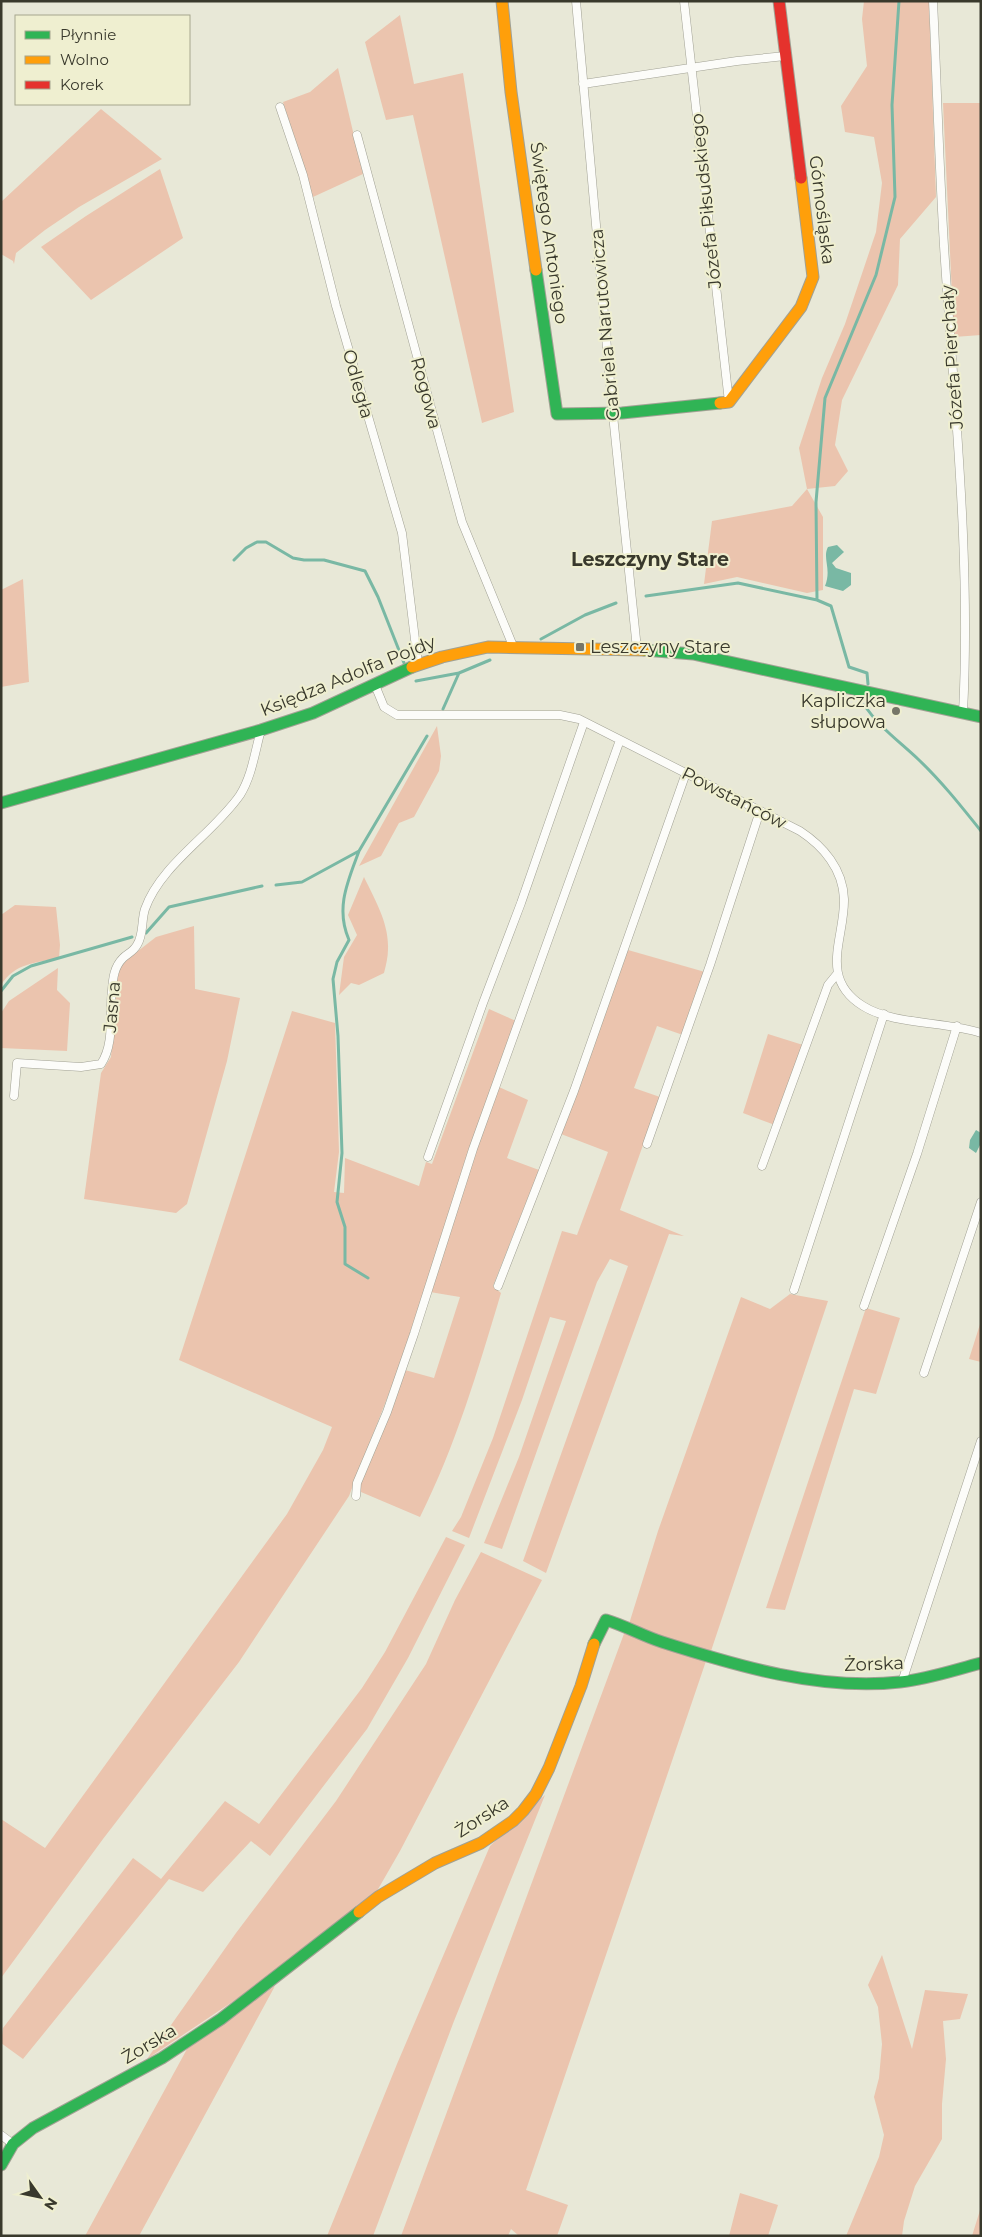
<svg xmlns="http://www.w3.org/2000/svg" width="982" height="2237" viewBox="0 0 982 2237" font-family="Montserrat,sans-serif">
	<style>
		.green { fill: #ebc4ae }
		.water { fill: #79b8a4 }
		.lines { fill: none; stroke-linecap: round; stroke-linejoin: round }
		.stream { stroke: #79b8a4; stroke-width: 3 }
		.street-casing { stroke: #a1a194; stroke-width: 9 }
		.fast-casing { stroke: #a1a194; stroke-width: 13 }
		.slow-casing { stroke: #a1a194; stroke-width: 13 }
		.jam-casing { stroke: #a1a194; stroke-width: 13 }
		.street { stroke: #fcfcf9; stroke-width: 8 }
		.fast { stroke: #30b455; stroke-width: 11 }
		.slow { stroke: #ff9f0a; stroke-width: 11 }
		.jam { stroke: #e5322d; stroke-width: 11 }
		.poi-dot { fill: #767668; stroke: #efefd0; stroke-width: 2 }
		.labels { text-anchor: middle; dominant-baseline: central; stroke-width: 4; stroke-linejoin: round; paint-order: stroke }
		.street-label { font-size: 18px; fill: #39392c; stroke: #efefd0 }
		.poi-label { font-size: 18px; fill: #39392c; stroke: #efefd0; text-anchor: start }
		.neighbourhood-label { font-size: 19px; font-weight: bold; fill: #39392c; stroke: #efefd0 }
	</style>
	<rect width="100%" height="100%" fill="#e8e8d7"/>
	<path class="green" d="M864 1H929L936 197 900 239 898 285 842 400 835 445 848 471 835 486 807 489 823 517V590L807 593 737 577 704 584 712 521 792 506 807 489 799 448 822 378 845 324 876 232 882 183 874 137 845 132 841 106 867 66 862 19Z
		M400 15 414 84 463 73 514 412 482 423 413 115 386 120 365 42Z
		M338 68 363 174 313 197 283 102 310 92Z
		M943 103H981V335L954 337Z
		M101 109 162 159 79 207 45 230 16 253 14 264 13 261 1 254V202Z
		M160 169 183 238 91 300 41 247 86 216Z
		M23 579 29 682 1 687V590Z
		M437 726 441 756 439 771 414 817 399 823 381 856 359 866Z
		M364 877C375 900 389 923 388 949 388 957 386 965 384 973L359 985 351 983 339 995 344 957 357 935 348 915Z
		M15 905 56 907 60 945 59 958C35 963 15 963 1 985V915Z
		M194 926 195 989 240 998 227 1061 187 1204 176 1213 84 1199 101 1073 111 1057 117 973 124 962 156 937Z
		M628 950 705 972 683 1035 657 1026 634 1088 660 1097 620 1210 684 1236 669 1234 546 1573 523 1561 628 1266 610 1259 597 1282 502 1549 484 1543 519 1457 566 1321 550 1317 522 1400 469 1538 452 1531 461 1517 493 1438 562 1231 577 1235 608 1152 561 1134Z
		M58 968 57 990 70 1003 67 1051 1 1048V1013L9 1001Z
		M489 1009 516 1021 469 1152 398 1370 349 1496 239 1662 103 1839 1 1978V1819L45 1848 287 1514 323 1450 332 1427 179 1360 292 1011 335 1023 339 1152 334 1192 344 1193 345 1158 419 1186 426 1162 432 1164Z
		M768 1034 803 1045 775 1125 743 1113Z
		M499 1087 528 1100 507 1158 539 1170 493 1286 501 1293C478 1370 456 1445 420 1517L361 1492 360 1486 405 1370 434 1378 460 1297 430 1292 471 1163Z
		M790 1294 828 1301 711 1651 672 1640 629 1624 658 1531 741 1297 770 1309Z
		M866 1308 900 1318 876 1394 854 1389 785 1610 766 1608Z
		M981 1321V1362L969 1359Z
		M446 1537 465 1545 408 1658 367 1729 270 1856 251 1841 203 1892 169 1879 23 2059 1 2043 3 2028 133 1858 161 1879 225 1801 259 1824 362 1688 385 1652Z
		M481 1552 542 1580 400 1851 377 1891 256 1986 147 2059 236 1933 336 1801 426 1664 455 1600Z
		M625 1631 706 1661 526 2190 568 2205 557 2236H519L511 2229 508 2236H401Z
		M545 1795 454 2021 373 2236H327L397 2064 490 1846Z
		M882 1955 912 2049 925 1990 968 1994 960 2019 943 2021 946 2059 942 2104V2139L915 2186 904 2221 902 2236H846L879 2157 884 2135 874 2097 879 2078 882 2044 878 2007 868 1985Z
		M275 1986 139 2236H85L187 2049Z
		M740 2193 778 2205 768 2236H729Z
		M981 2207V2236H972Z"/>
	<path class="water" d="M837 545 844 552 832 563 836 568 851 573V585L843 591 825 586C832 569 822 558 828 547Z
		M976 1130 981 1133V1143L976 1153 969 1148 970 1140Z"/>
	<g class="lines">
		<path class="stream" d="M234 560 246 548 257 542H266L293 558 304 560H324L365 571 378 597 404 663
			M646 596 738 583 817 600 831 606 849 667 867 673 868 684
			M817 600 816 502 825 398 876 275 895 197 892 105 899 1
			M541 639 585 615 616 603
			M416 681 459 673
			M864 705C880 728 899 741 919 760 942 782 961 806 981 831
			M443 709 459 673 490 660
			M359 851C348 881 335 908 349 940L337 962 333 979 338 1036 342 1153 337 1202 345 1227V1264L368 1278
			M276 885 302 882 359 851 427 736
			M146 933 169 907 262 886
			M1 991 13 976 31 966 132 937"/>
		<g class="street-casing">
			<path id="street" d="M576 1 613 415 637 649
				M684 1 729 402
				M933 1C937 83 939 165 944 246 954 402 971 557 963 713
				M583 84 737 61 785 56
				M280 107 303 175 336 306 402 533 418 664
				M357 135 462 522 513 646
				M375 685 384 707 397 715H560L579 719 800 831C823 846 843 869 844 899 845 938 818 978 863 1006 893 1025 945 1021 981 1033
				M14 1096 17 1063 81 1067 101 1064C115 1043 109 1014 112 990 113 978 114 967 123 958 127 954 134 951 137 945 144 934 141 921 145 909 161 864 213 834 240 795 252 776 255 751 261 730
				M647 1144 710 965 760 811
				M428 1157 483 1003 521 903 584 722
				M762 1166 828 985 837 974
				M498 1286 574 1091 686 773
				M794 1290 884 1014
				M864 1306 917 1154 957 1026
				M924 1373 981 1202
				M356 1496 357 1483 387 1412 414 1334 473 1149 620 740
				M902 1682 981 1441
				M1 2135 13 2144"/>
		</g>
		<g class="fast-casing">
			<path id="fast" d="M536 270 557 414 622 413 720 403
				M644 650 693 654 981 717
				M1 803 261 730 313 713 412 667
				M594 1644 606 1620C626 1626 643 1636 662 1642 737 1666 821 1691 900 1682 928 1679 954 1670 981 1663
				M1 2165 13 2144 33 2128 162 2058 221 2019 359 1912"/>
		</g>
		<g class="slow-casing">
			<path id="slow" d="M502 1 511 92 536 270
				M720 403 729 402 801 307 813 277 801 178
				M412 667 442 657 488 647 644 650
				M359 1912 378 1897 435 1863 481 1843 513 1821 523 1811 536 1794 549 1768 581 1686 594 1644"/>
		</g>
		<g class="jam-casing">
			<path id="jam" d="M779 1 801 178"/>
		</g>
		<use href="#street" class="street"/>
		<use href="#fast" class="fast"/>
		<use href="#slow" class="slow"/>
		<use href="#jam" class="jam"/>
	</g>
	<g class="poi-dot">
		<rect x="575" y="642" width="10" height="10" rx="2.5"/>
		<circle cx="896" cy="711" r="5"/>
	</g>
	<g class="labels">
		<g class="street-label">
			<text transform="translate(706 201) rotate(-96)">Józefa Piłsudskiego</text>
			<text transform="translate(822 210) rotate(83)">Górnośląska</text>
			<text transform="translate(549 233) rotate(82)">Świętego Antoniego</text>
			<text transform="translate(605 325) rotate(-95)">Gabriela Narutowicza</text>
			<text transform="translate(952 357) rotate(-94)">Józefa Pierchały</text>
			<text transform="translate(358 384) rotate(74)">Odległa</text>
			<text transform="translate(426 393) rotate(75)">Rogowa</text>
			<text transform="translate(348 676) rotate(-22)">Księdza Adolfa Pojdy</text>
			<text transform="translate(734 798) rotate(27)">Powstańców</text>
			<text transform="translate(112 1007) rotate(-85)">Jasna</text>
			<text transform="translate(874 1664) rotate(-2)">Żorska</text>
			<text transform="translate(482 1817) rotate(-33)">Żorska</text>
			<text transform="translate(149 2044) rotate(-31)">Żorska</text>
		</g>
		<g class="poi-label">
			<text x="590" y="647">Leszczyny Stare</text>
			<text x="886" y="701" text-anchor="end">Kapliczka<tspan x="886" dy="21">słupowa</tspan></text>
		</g>
		<g class="neighbourhood-label">
			<text x="650" y="559">Leszczyny Stare</text>
		</g>
	</g>
	<rect width="982" height="2237" fill="none" stroke="#39392c" stroke-width="5"/>
	<rect x="15" y="15" width="175" height="90" fill="#efefd0" stroke="#a6a68e"/>
	<rect x="25" y="31" width="25" height="8" fill="#30b455" stroke="#a6a68e"/>
	<text x="60" y="40" font-size="15" fill="#39392c">Płynnie</text>
	<rect x="25" y="56" width="25" height="8" fill="#ff9f0a" stroke="#a6a68e"/>
	<text x="60" y="65" font-size="15" fill="#39392c">Wolno</text>
	<rect x="25" y="81" width="25" height="8" fill="#e5322d" stroke="#a6a68e"/>
	<text x="60" y="90" font-size="15" fill="#39392c">Korek</text>
	<g transform="translate(40 2197) rotate(123)" stroke="#efefd0" stroke-width="4" paint-order="stroke">
	<path d="M0-4L9 19L0 12L-9 19Z" fill="#39392c"/>
	<text y="-8" font-size="14" font-weight="bold" text-anchor="middle" fill="#39392c">N</text>
	</g>
</svg>
